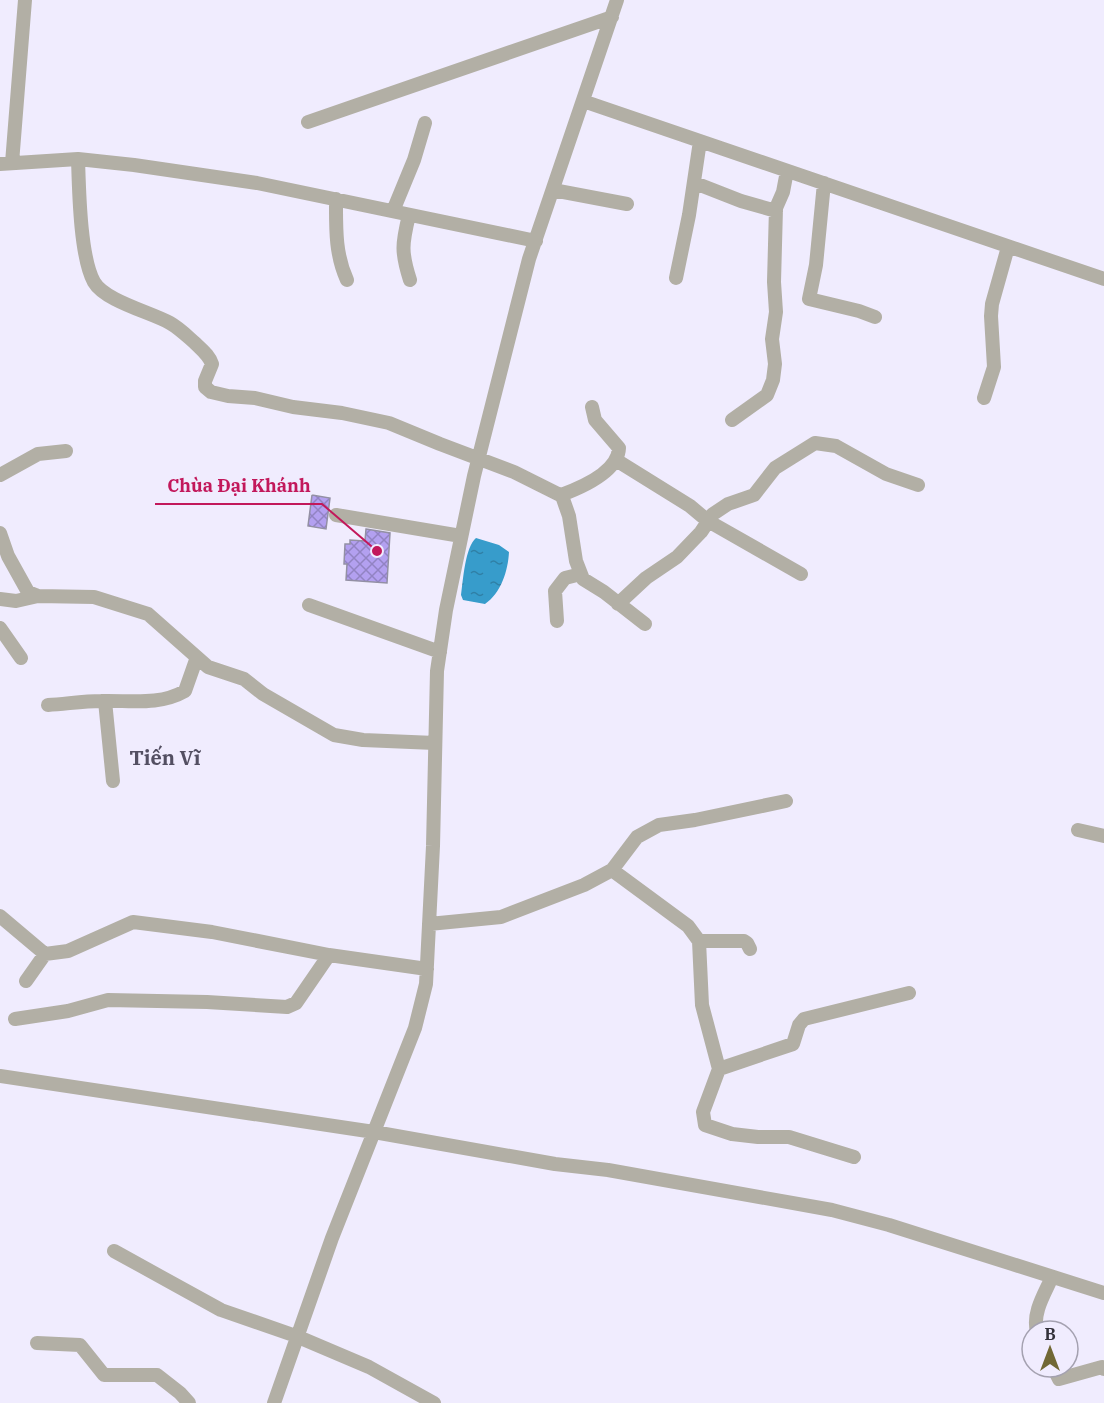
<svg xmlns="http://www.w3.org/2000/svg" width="1104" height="1403" viewBox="0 0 1104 1403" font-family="'IBM Plex Serif',serif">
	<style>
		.water { fill: url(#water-ripples) }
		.building { fill: url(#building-cross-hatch); stroke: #9390a4; stroke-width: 1.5 }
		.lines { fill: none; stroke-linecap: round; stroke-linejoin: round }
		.minor { stroke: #b2afa5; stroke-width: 14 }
		.labels { text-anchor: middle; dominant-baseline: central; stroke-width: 6; stroke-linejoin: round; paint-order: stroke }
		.quarter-label { font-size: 20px; font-weight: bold; fill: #534f62; stroke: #f0ecfe }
		.leader { fill: none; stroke: #c2185b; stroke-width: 2 }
		.callout-dot { fill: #c2185b; stroke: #f0ecfe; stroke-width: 2 }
		.callout-label { font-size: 18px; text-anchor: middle; font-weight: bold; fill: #c2185b; stroke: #f0ecfe; stroke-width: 6; stroke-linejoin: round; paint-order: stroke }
	</style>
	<defs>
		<pattern id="water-ripples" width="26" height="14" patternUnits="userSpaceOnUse" patternTransform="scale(1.5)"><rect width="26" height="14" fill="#379ccb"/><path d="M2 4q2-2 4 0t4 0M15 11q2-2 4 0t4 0" fill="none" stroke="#2f80a6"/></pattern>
		<pattern id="building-cross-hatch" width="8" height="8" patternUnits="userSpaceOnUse" patternTransform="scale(1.5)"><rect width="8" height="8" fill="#b3a0f0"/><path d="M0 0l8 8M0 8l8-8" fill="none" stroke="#9283c3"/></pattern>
	</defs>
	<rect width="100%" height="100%" fill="#f0ecfe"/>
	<path class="water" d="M476 538 499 545 509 552C508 571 501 593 485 604L463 600 461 595C463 581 465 547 476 538Z"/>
	<path class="building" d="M312 495 330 498 326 529 308 526Z
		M366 529 390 533 387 583 346 580 347 564H344L345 544H350V540L365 541Z"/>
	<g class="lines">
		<path class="minor" d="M583 101 1104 279
			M308 122 612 17
			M78 159C79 189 80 257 94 282 105 301 150 312 170 323 179 328 187 336 195 343 202 350 209 355 212 364L205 381V387L211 392 228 396 255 398 293 407 342 413 389 423 440 444 514 472 562 496 569 516 576 561 583 579 604 592 645 624
			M12 163 25 0
			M0 164 78 159 134 165 257 183 536 241
			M695 183 741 201 776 211
			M824 183 816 265 809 299 859 311 875 317
			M553 190 627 204
			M336 199C336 227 335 254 347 280
			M393 211 414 160 425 123
			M409 215C402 244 401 252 410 280
			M676 278 689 215 700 141
			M984 398 994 367 991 316 992 304 1008 247
			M732 420 767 395 773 380 775 364 772 339 776 312 774 282 776 208 783 192 787 171
			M616 460 690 506 708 521 801 574
			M0 475 38 454 66 451
			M561 495C580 488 618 472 619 448L595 420 592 407
			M336 515 461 536
			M0 533 8 556 28 592 38 596 94 597 148 614 208 667 244 679 263 694 334 735 363 740 435 743
			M0 599 16 601 38 596
			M618 604 646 578 677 557 701 532 713 514 728 504 754 495 775 468 815 443 836 446 886 474 918 485
			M309 605 440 652
			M557 621 555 591 565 578 581 574
			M0 628 21 658
			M105 701 113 781
			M48 705C66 704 83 701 101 701 129 700 159 706 185 691L197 657
			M1078 830 1104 836
			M612 870 688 926 699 941 702 1005 719 1069 703 1112 705 1125 732 1134 758 1137H789L854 1157
			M0 916 45 954
			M429 924 501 917 584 885 612 870 637 837 659 825 695 820 786 801
			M699 941H744L747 943 750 949
			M26 981 45 954 68 951 133 922 212 932 329 955 427 969
			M15 1019 68 1011 108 1000 207 1002 287 1007 296 1003 329 955
			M719 1069 793 1044 799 1025 804 1019 909 993
			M0 1076 374 1132 555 1164 608 1170 832 1210 889 1225 1104 1293
			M114 1251 221 1310 296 1336 369 1367 434 1403
			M1037 1331C1032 1313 1045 1293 1052 1277
			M37 1343 80 1345 104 1375H157L180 1393 189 1403
			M1053 1367 1059 1379 1102 1367 1104 1369
			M274 1403 332 1238 415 1028 426 984 433 846 437 671 446 610 474 476 529 259 617 0"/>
	</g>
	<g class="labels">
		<g class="quarter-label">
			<text x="165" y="757">Tiến Vĩ</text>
		</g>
	</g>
	<path class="leader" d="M377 551L322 504H155"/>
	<circle class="callout-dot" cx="377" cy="551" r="6"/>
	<g class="callout-label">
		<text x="239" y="492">Chùa Đại Khánh</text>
	</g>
	<g transform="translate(1050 1349)"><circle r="28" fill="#f0ecfe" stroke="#a4a1b0" stroke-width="1.5"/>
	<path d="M0-4.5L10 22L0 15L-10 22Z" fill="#716835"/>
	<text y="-9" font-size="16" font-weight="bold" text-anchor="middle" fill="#33313a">B</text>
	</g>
</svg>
